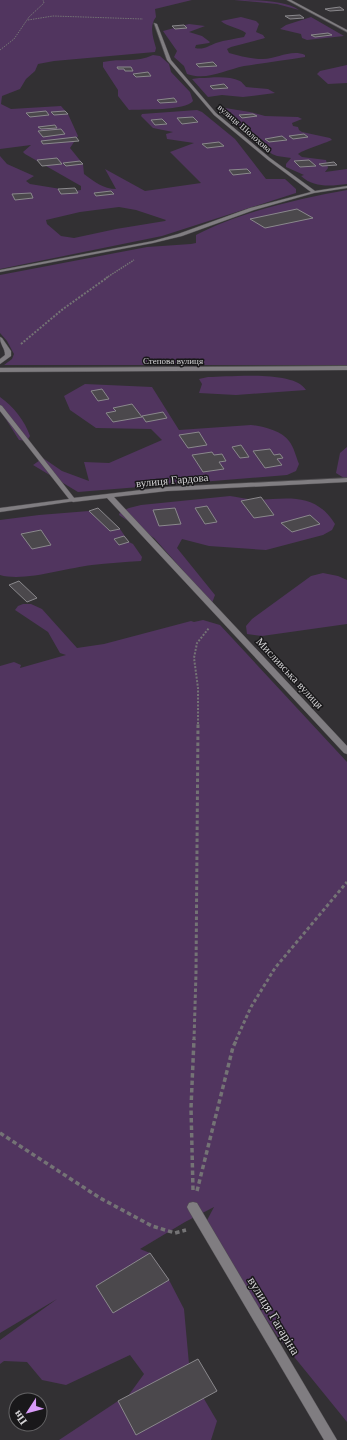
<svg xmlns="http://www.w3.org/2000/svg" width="347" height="1440" viewBox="0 0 347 1440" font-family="'Libre Baskerville',serif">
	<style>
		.green { fill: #51355f; fill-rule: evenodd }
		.building { fill: #4b484c; stroke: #8a888c }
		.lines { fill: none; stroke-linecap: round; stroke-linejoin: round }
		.minor-casing { stroke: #4e4c4f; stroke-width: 1 }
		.tertiary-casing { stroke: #4e4c4f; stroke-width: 1 }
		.path-far4 { stroke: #747375; stroke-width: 1; stroke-dasharray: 1.5 1; stroke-linecap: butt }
		.path-far3 { stroke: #747375; stroke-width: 1.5; stroke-dasharray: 1.5 1; stroke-linecap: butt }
		.path-far2 { stroke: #747375; stroke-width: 2; stroke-dasharray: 2 1.5; stroke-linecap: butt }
		.path-far1 { stroke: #747375; stroke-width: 3; stroke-dasharray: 3.5 2.5; stroke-linecap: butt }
		.path { stroke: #747375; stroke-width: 3.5; stroke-dasharray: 4.5 3; stroke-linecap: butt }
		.minor { fill: #807d81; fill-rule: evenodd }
		.tertiary { fill: #807d81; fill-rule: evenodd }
		.labels { text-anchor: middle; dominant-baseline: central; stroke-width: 3; stroke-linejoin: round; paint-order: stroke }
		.far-street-label { font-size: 9px; fill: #d4d3d5; stroke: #19181a }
		.street-label { font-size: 11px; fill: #d4d3d5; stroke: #19181a }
		.near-street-label { font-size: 13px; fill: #d4d3d5; stroke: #19181a }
	</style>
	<rect width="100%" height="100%" fill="#323033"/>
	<path class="green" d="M0 0H192L155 9 156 17C149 26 153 37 156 48L155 52 54 61 38 64 35 71 26 79 20 89 2 96 1 104 11 109 61 106 68 114 78 136 70 148 83 164 84 174C95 182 103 189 116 189L105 169 145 191 201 183 170 152 194 143 167 139 166 134 173 132 153 128 141 116 142 114 197 110 202 112 235 139 266 179H285L296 189V193L162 236 0 269V156L7 164 34 176 26 181 30 184 73 191 81 190V186L25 154 23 152 31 145 0 149ZM119 207 136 210 166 220 165 221 116 229 74 238 61 236 47 224 46 220 80 212Z
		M234 0C255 0 285 0 299 10L277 4Z
		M241 17 256 21 259 24 256 32 263 35 265 38 231 47 227 49 229 53C240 56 251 59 263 59 277 59 291 49 305 55V57C285 60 264 63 244 66 225 70 207 81 187 74L184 66 174 57 177 51 163 31 189 24 205 26 189 32 202 36 210 42 209 43 196 45 195 48C204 50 208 46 216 43 225 40 235 39 244 37L246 33C238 27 227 27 221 21Z
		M311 17 344 36 307 40 302 38 301 34 280 29 286 25Z
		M153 55 160 56 169 64 171 72 190 92 193 101C185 111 142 109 129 110L118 96V90L103 67V62C121 58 136 63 153 55Z
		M347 65V83L328 84 317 74 320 71Z
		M199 78C211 78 228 75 240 81 242 82 244 85 246 87L268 89 275 93 243 97 222 95 208 97 192 79Z
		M225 108 250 112 265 116 298 117 302 119 292 123 293 126 298 127 299 130 302 132 330 138 332 140C325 143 301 151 298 154L302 157 326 160 328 168 325 172 347 169V184C331 186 314 188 301 176L304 175 286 167V164L291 158 277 156 272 154 244 129 220 112 219 110Z
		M347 190V365H4L12 359 14 354 7 341 0 333V275L147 247 191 244 196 243V235C237 213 301 198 347 190Z
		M208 377C230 377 294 370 306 390L236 395 199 393 202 384 199 379Z
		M85 384 152 387 179 430 251 425C262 426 282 431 289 441 294 447 296 457 299 464L296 471 287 475 78 492 33 465 43 458 62 471 89 481 84 462 109 463 162 440 151 429 96 428 70 410 64 396Z
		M0 397C13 406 25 421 30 436L27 441 19 440 0 410Z
		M347 447V478H344L336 473 340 453Z
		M230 496C239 497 249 500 258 500 289 498 316 493 335 524L332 530 323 535 266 550 209 546 182 539 177 548 215 595 212 603 154 538 119 515 120 512 129 508 141 505Z
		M89 511H100L120 529 129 542 133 544 142 557 141 561C125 562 108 563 92 565 66 568 24 582 0 575V520L39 515Z
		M323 573 338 576 347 580V624L262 636 247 634 246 626 252 619 311 576Z
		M23 604H31L42 609 77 648 104 644 191 621 194 622 203 620 220 625 347 762V1422L278 1337 204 1226 214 1207 185 1222 140 1249 150 1253 169 1280 184 1309 190 1375 217 1421 211 1440H59L118 1401 128 1396 144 1374 130 1355 66 1385 42 1380 27 1362 4 1361 0 1364V1340L57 1299 0 1333V666L14 662 21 665 20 668 66 655 60 653 48 632 15 610 18 606Z"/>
	<path class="building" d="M340 7 344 10 330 11 325 9Z
		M300 15 304 18 290 19 285 16Z
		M184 25 187 28 175 29 172 26Z
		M328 33 332 35 315 37 311 35Z
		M213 62 217 66 199 67 196 64Z
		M117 67H131L133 71H125L124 69H118Z
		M148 72 151 76 136 77 133 74Z
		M224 84 228 88 213 89 210 86Z
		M174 98 177 102 160 103 157 100Z
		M46 111 49 115 30 117 26 113Z
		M65 111 68 114 54 115 51 112Z
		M253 114 257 116 242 118 239 115Z
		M193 117 198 122 182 124 177 118Z
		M162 119 167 124 155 125 151 120Z
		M55 125 57 128 41 129 38 127Z
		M61 129 65 134 43 137 38 131Z
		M304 134 308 137 293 139 289 136Z
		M282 136 287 140 269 142 265 139Z
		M76 137 79 141 43 144 41 141Z
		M219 142 224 146 207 148 202 144Z
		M57 158 62 164 42 166 37 160Z
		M309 160 316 166 300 167 294 161Z
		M80 161 83 164 66 166 63 163Z
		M334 162 337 165 322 166 319 164Z
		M247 169 251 173 233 175 229 170Z
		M75 188 78 193 61 194 58 189Z
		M111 191 114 194 96 196 94 193Z
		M31 193 33 198 15 200 12 194Z
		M297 209 313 218 265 228 250 219Z
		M102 389 109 399 98 401 91 391Z
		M132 404 142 417 113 422 106 413 116 411 113 408Z
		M163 412 167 418 146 422 142 416Z
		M199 432 207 445 188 448 179 435Z
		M241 445 249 457 240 458 232 447Z
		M270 449 274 455 280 454 283 458 277 459 282 465 265 468 253 451Z
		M212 452 214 455 222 454 226 461 219 462 224 469 203 472 192 455Z
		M261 497 274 515 254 518 241 501Z
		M207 506 217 522 205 524 195 508Z
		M98 508 120 529 110 531 89 511Z
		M175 508 181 524 159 526 153 510Z
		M310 515 320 524 292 532 281 523Z
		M41 530 51 545 32 549 21 534Z
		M124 536 129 542 119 545 114 539Z
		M19 581 37 598 27 602 9 585Z
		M150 1253 169 1280 113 1313 96 1286Z
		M198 1359 217 1391 136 1435 118 1401Z"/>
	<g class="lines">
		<g class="minor-casing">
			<path id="minor" d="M287 0H291L347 30V32Z
				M154 23 157 24 171 60 216 113 270 158 315 191 347 186V188L314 193 254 210 182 236 153 243 0 272V270L153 241 178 234 250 208 311 192 268 160 214 115 167 60Z
				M0 337 2 338 11 351V356L0 364V359L5 355C5 348 0 345 0 337Z
				M347 478V482L167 491 114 497 347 746V754L344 753 107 498 73 502 70 500 73 498 167 487Z
				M193 1202 197 1203 337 1440H324L189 1211 187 1207 189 1203Z"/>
		</g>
		<g class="tertiary-casing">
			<path id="tertiary" d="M347 366V370L0 372V368Z
				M0 405 2 406 75 499V501L0 512V508L69 499 0 411Z"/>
		</g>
		<path class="path-far4" d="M28 20 53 16 143 19
			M0 50 14 39 29 17 44 3 43 0"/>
		<path class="path-far3" d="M106 278 134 260"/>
		<path class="path-far2" d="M21 344 63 309 108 277
			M198 724V688L194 658 197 643 209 628"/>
		<path class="path-far1" d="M194 1040 196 973 198 723
			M236 1040 251 1007 275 968 347 882"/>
		<path class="path" d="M0 1133 100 1198 152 1226 175 1233 186 1230
			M193 1190 191 1108 194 1039
			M197 1191 233 1047 237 1039"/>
		<use href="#minor" class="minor"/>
		<use href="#tertiary" class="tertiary"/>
	</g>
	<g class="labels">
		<g class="far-street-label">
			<text transform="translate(245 128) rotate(41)">вулиця Шолохова</text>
			<text x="173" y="360">Степова вулиця</text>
		</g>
		<g class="street-label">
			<text transform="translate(172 480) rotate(-5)">вулиця Гардова</text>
			<text transform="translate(290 673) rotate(47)">Мисливська вулиця</text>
		</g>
		<g class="near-street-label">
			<text transform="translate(274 1316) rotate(59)">вулиця Гагаріна</text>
		</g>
	</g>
	<g transform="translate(28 1412) rotate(234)"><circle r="19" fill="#19181a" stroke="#646365"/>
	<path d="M0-3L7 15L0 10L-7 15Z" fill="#d89af8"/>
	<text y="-6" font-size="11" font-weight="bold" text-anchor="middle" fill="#d4d3d5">Пн</text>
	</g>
</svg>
